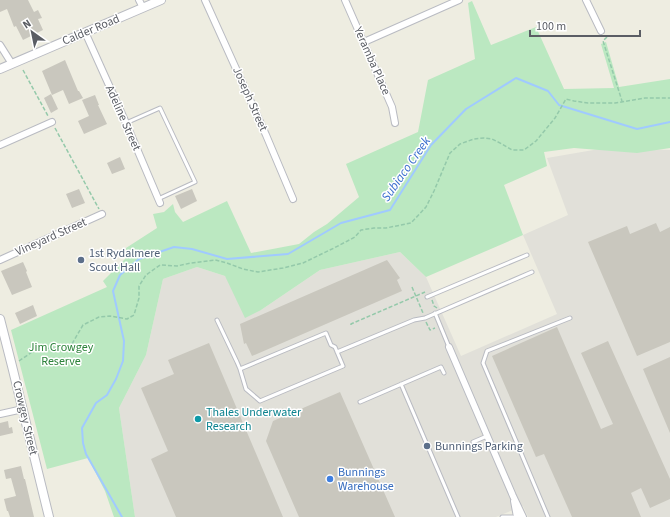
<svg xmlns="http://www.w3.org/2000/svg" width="670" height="517" viewBox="0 0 670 517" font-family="'Source Sans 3',sans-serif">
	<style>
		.industrial { fill: #e1e0d9 }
		.green { fill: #bbe8c1 }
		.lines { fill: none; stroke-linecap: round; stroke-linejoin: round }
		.stream { stroke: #a0caff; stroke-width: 2 }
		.building { fill: #c9c7be }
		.service-casing { stroke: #b9bbc2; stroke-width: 5 }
		.minor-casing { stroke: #b9bbc2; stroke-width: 8 }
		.tertiary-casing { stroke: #b9bbc2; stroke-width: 10 }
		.path { stroke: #94c9aa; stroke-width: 1.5; stroke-dasharray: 4 2; stroke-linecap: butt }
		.service { stroke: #fff; stroke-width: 3 }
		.minor { stroke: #fff; stroke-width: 6 }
		.tertiary { stroke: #fff; stroke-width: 8 }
		.service-dot { fill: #5c6f8a; stroke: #fff; stroke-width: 1.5 }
		.culture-dot { fill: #0f9aa8; stroke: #fff; stroke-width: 1.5 }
		.shop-dot { fill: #3f7fe0; stroke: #fff; stroke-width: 1.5 }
		.labels { text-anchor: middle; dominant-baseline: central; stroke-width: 3; stroke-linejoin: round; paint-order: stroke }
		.street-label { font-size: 12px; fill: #5a5d64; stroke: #fff }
		.service-label { font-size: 12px; fill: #4e5e75; stroke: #fff; text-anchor: start }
		.park-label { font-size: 12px; fill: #2c823a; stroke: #fff }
		.culture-label { font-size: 12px; fill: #0d838f; stroke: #fff; text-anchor: start }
		.shop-label { font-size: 12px; fill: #366cbe; stroke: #fff; text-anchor: start }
		.water-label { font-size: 13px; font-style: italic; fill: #396ecd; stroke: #fff }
	</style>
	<rect width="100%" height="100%" fill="#eeede1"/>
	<path class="industrial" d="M605 148 670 150V517H528L523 506 496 517H135L119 408 146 355 163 279 197 267 225 276 261 310 320 270 400 252 426 277 461 356 557 314 523 235 568 215 547 158Z"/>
	<path class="green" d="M472 1 491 45 536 27 564 89 614 88 601 44 606 42 619 87 670 79V148L637 153 574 148 544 152 547 166 504 185 523 235 426 277 400 252 320 270 261 310 245 318 225 276 197 267 163 279 146 355 119 408 135 517H114L105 491 88 458 47 469 11 330 107 287 103 281 127 257 126 248 157 228 153 214 164 212 173 204 175 212 183 222 227 201 251 253 299 244 314 232 327 224 359 197 346 164 418 132 428 80 475 59 468 3Z"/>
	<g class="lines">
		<path class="stream" d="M122 517 86 454 83 443 82 428 96 403 107 395 116 379 123 361 124 341 113 291 120 275 139 259 174 247 192 249 227 259 288 254 341 223 390 210 431 145 466 109 516 78 548 91 559 105 637 129 670 122"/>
	</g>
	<path class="building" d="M0 0H28L34 12 38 10 42 18 38 19 43 30 23 40 16 26 14 27 7 9 0 12Z
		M65 60 78 91H79L83 98 69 104 63 90 52 95 42 71Z
		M51 94 58 109 51 113 44 98Z
		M95 95 99 105H98L107 124 84 134 78 121 89 116 82 100Z
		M120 157 125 169 112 174 107 163Z
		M79 189 85 203 72 208 66 194Z
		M192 189 197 201 181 209 175 196Z
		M656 223 660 232 670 227V342L637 356 588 242 627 226 630 234Z
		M387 260 400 278 397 280 402 291 252 356 246 343 244 344 240 324Z
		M23 262 27 271 26 272 32 287 12 295 1 271Z
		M33 305 37 316 20 324 15 313Z
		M557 327 601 429 613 424 581 353 608 341 670 479V499L650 508 641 488 631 493 641 517H572L544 454 536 457 492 356Z
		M209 343 283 517H176L151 459 168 451 141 388 174 374 168 360Z
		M670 357V433L643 369Z
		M340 392 395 517H299L266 441 273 421Z
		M8 421 9 428 12 427 13 433 0 436V423Z
		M21 466 24 479H25L34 517H10L8 511H7L4 499 16 496 11 478 6 479 4 470Z"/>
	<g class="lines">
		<g class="service-casing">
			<path id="service" d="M126 123 160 108 195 182 158 199
				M427 297 527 255
				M435 313 449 347
				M217 320 237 362 240 369 246 389 260 401 343 366 335 347 331 345 326 333 240 369
				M337 352 414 320 425 318 532 272
				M401 384 458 517
				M360 402 441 367 444 373
				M473 442 487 436
				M502 517H513
				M548 517 483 363 487 351 570 318"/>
		</g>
		<g class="minor-casing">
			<path id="minor" d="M139 0 143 8
				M205 0 266 135 293 199
				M345 0 392 107 395 123
				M586 0 601 31
				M85 32 126 123 160 203
				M364 42 459 0
				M0 45 12 64
				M0 145 52 122
				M0 260 102 214
				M449 347 513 496 523 517
				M0 414 23 409
				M514 501 517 517"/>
		</g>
		<g class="tertiary-casing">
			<path id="tertiary" d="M0 69 161 0
				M0 319 12 366 49 517"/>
		</g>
		<path class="path" d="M607 37 603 41 622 101
			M23 70 48 116
			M55 128 99 209
			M412 287 423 313
			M432 300 434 306 437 308
			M426 322 430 330 435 328
			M351 325V324L425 292
			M19 361 38 348 69 349 83 325 99 317 110 316 127 319 134 315 139 298V286L146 275 160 265 177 266 191 263 215 260 227 263 243 269 258 272 283 268 303 263 334 248 355 237 361 230 374 228H386L411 223 426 207 434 191 450 153 460 144 474 139 484 138 492 139 502 144 512 150H524L536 141 555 118 566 99 574 101 588 103H615L645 98H670"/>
		<use href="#service" class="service"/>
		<use href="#minor" class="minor"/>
		<use href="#tertiary" class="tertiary"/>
	</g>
	<g class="service-dot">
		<circle cx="81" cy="260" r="4"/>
		<circle cx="427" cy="446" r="4"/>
	</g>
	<circle class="culture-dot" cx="198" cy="419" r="4"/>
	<circle class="shop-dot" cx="330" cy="479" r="4"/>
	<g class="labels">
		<g class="street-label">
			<text transform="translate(91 30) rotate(-23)">Calder Road</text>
			<text transform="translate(372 61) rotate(66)">Yeramba Place</text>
			<text transform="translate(250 99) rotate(66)">Joseph Street</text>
			<text transform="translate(123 118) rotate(66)">Adeline Street</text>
			<text transform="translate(51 237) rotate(-24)">Vineyard Street</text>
			<text transform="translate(25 418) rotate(77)">Crowgey Street</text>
		</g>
		<g class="service-label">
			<text x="89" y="253">1st Rydalmere<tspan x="89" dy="14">Scout Hall</tspan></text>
			<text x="435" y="446">Bunnings Parking</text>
		</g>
		<g class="park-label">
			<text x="61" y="347">Jim Crowgey<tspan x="61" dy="14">Reserve</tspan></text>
		</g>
		<g class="culture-label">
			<text x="206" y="412">Thales Underwater<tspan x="206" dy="14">Research</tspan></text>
		</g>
		<g class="shop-label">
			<text x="338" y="472">Bunnings<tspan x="338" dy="14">Warehouse</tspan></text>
		</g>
		<g class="water-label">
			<text transform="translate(406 169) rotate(-55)">Subiaco Creek</text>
		</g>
	</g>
	<g transform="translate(32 32) rotate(327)" stroke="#ffffff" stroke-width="3" paint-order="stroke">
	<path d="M0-3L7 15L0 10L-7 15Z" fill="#5a5d64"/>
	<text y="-6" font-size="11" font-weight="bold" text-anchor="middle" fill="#5a5d64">N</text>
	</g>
	<path d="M530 30v6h110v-6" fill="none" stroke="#5a5d64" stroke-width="2"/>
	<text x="536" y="30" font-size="12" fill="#5a5d64" stroke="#ffffff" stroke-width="3" paint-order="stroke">100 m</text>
</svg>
